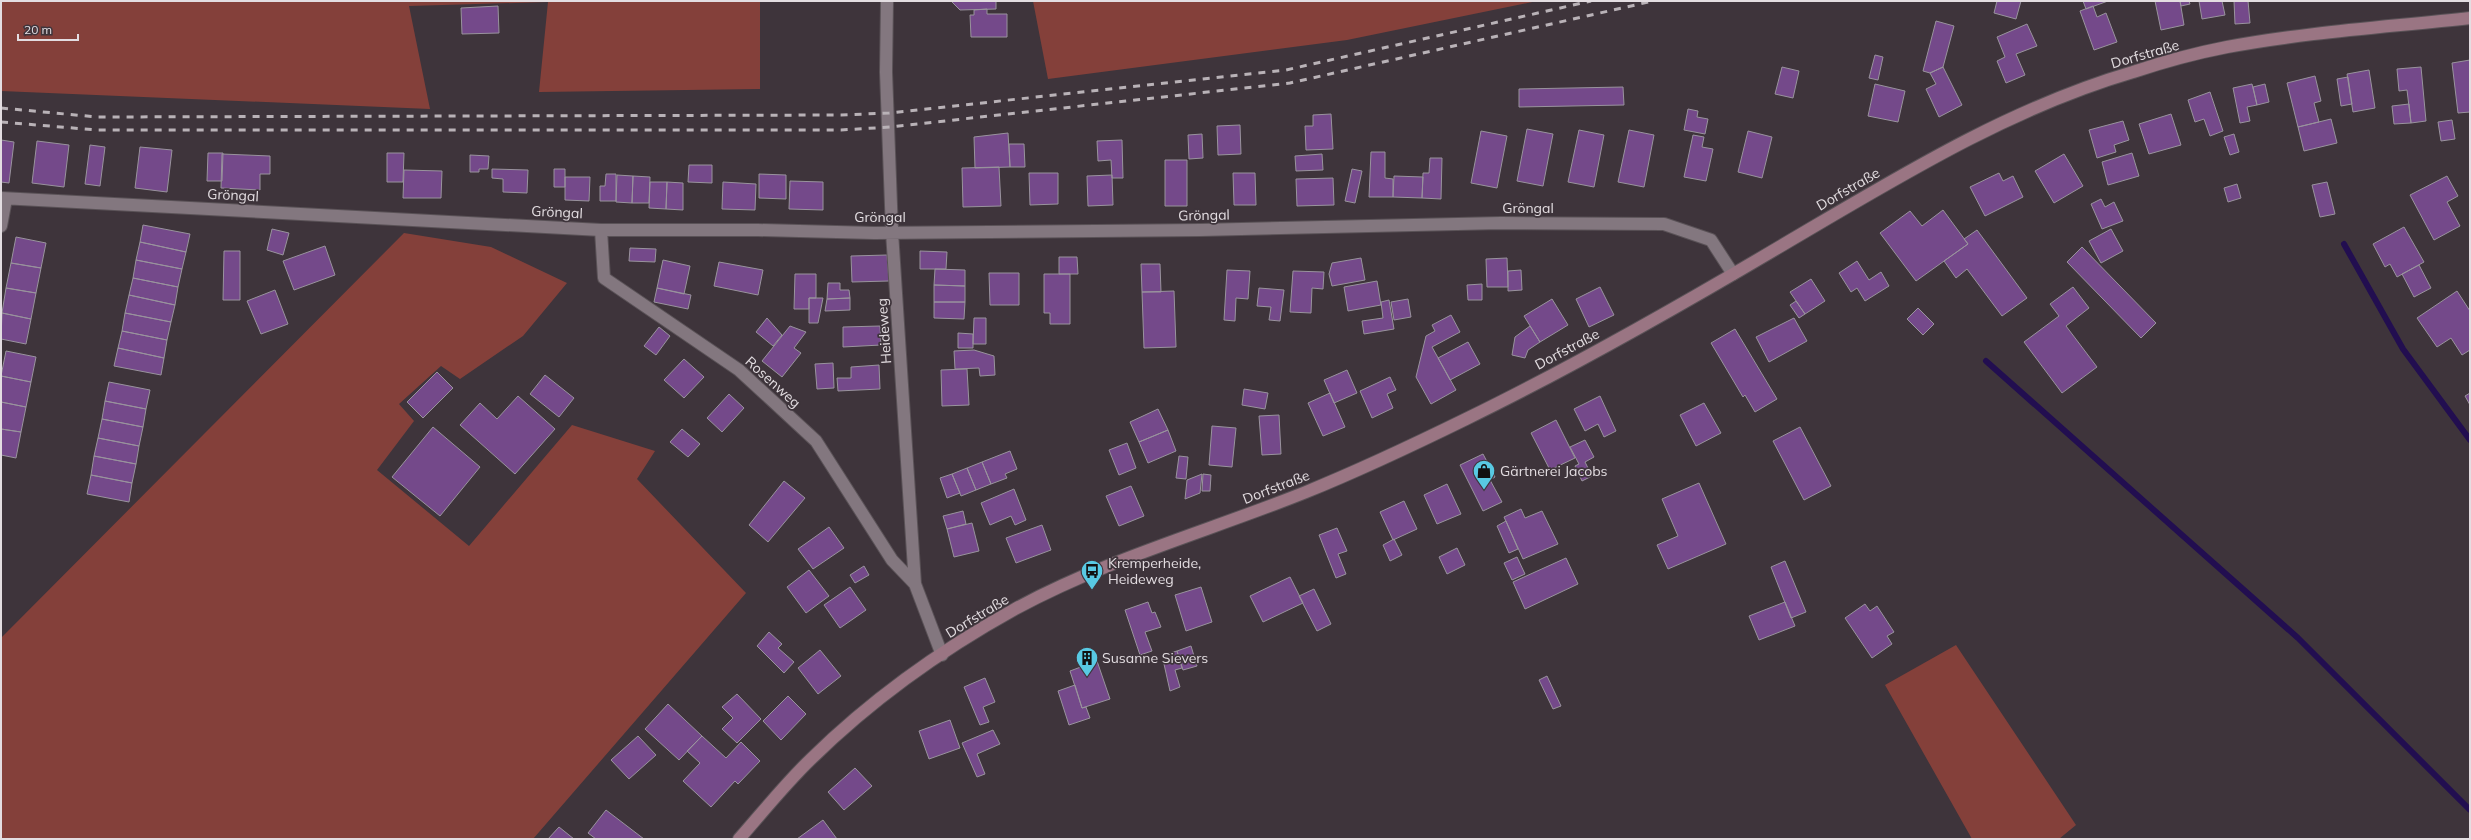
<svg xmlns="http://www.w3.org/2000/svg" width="2471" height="840" viewBox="0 0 2471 840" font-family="Mulish,sans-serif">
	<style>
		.green { fill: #84403a }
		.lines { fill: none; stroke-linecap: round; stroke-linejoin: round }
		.stream { stroke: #220e50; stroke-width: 6 }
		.building { fill: #74498a; stroke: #99939d }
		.street-casing { stroke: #5a5257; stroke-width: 14 }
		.secondary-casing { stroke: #5a5257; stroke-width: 14 }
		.street { stroke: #83777f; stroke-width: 12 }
		.secondary { stroke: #9a7583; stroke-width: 12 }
		.rail { stroke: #b9b2b7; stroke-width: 3; stroke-dasharray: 7 7; stroke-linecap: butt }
		.labels { text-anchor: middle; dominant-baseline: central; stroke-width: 3.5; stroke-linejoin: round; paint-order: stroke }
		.street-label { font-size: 14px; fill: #e3dde1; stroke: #3e343b }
		.poi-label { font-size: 14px; fill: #e3dde1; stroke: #3e343b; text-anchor: start }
	</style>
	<rect width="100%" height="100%" fill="#3e343b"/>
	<path class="green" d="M1 1H760V89L539 92 548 2 409 6 430 109 1 91Z
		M1033 1H1537L1347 40 1048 79Z
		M404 233 491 247 567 283 523 336 460 379 441 366 399 404 414 421 377 470 469 546 572 425 655 451 637 479 746 593 533 839H1V638Z
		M1956 645 2076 825 2059 839H1972L1885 685Z"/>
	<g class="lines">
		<path class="stream" d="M2344 244 2403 349 2470 440
			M1986 361 2298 638 2470 810"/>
	</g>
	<path class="building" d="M951 1H996V9L960 10Z
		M1997 1H2021L2016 19 1994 13Z
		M2083 1H2108L2086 9Z
		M2155 1H2180L2184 25 2161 30Z
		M2180 1H2189L2190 4 2181 6Z
		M2199 1H2222L2225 15 2202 19Z
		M2234 1H2248L2250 23 2235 24Z
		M498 6 499 33 462 34 461 8Z
		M2093 6 2097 17 2106 13 2117 42 2094 50 2080 11Z
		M987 9V14H1007V37H971L970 15H974V10Z
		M1936 21 1954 26 1943 67 1930 73 1923 71Z
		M2027 24 2037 46 2016 54 2025 75 2006 83 1997 61 2005 57 1997 37Z
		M1875 55 1883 57 1878 80 1869 78Z
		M2470 60V112L2458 113 2452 63Z
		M1782 67 1799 71 1793 98 1775 94Z
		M1943 67 1962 105 1939 117 1926 89 1936 84 1930 73Z
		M2421 67 2426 121 2411 123 2407 90 2399 91 2397 69Z
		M2369 70 2375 108 2353 112 2347 74Z
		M2315 76 2321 101 2314 103 2319 122 2298 127 2287 83Z
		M2348 77 2352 104 2341 106 2337 79Z
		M1875 84 1905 91 1898 122 1868 116Z
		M2252 84 2257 105 2247 107 2250 121 2240 123 2233 88Z
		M2265 84 2269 102 2257 105 2253 87Z
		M1623 87 1624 105 1519 107V89Z
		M2210 92 2223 131 2210 136 2204 119 2195 122 2188 100Z
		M2409 104 2411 123 2394 124 2392 106Z
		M1688 109 1698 111 1697 117 1708 119 1705 134 1684 130Z
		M1331 114 1333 149 1306 150 1305 126H1313V115Z
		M2171 114 2181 145 2149 154 2139 124Z
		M2331 119 2337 143 2304 151 2298 127Z
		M2452 120 2455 139 2441 141 2438 122Z
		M2123 121 2129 140 2114 145 2116 152 2097 158 2089 130Z
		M1240 125 1241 154 1218 155 1217 126Z
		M1527 129 1553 134 1543 186 1517 181Z
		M1579 130 1604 135 1594 187 1568 182Z
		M1629 130 1654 135 1644 187 1618 182Z
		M1481 131 1507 136 1497 188 1471 183Z
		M1748 131 1772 137 1762 178 1738 172Z
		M1008 133 1010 167 975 168 974 137Z
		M1202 134 1203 158 1189 159 1188 135Z
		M2234 134 2239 152 2230 155 2224 137Z
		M1693 135 1704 137 1702 147 1713 149 1706 181 1684 177Z
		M1 140 14 142 9 183 1 182Z
		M1122 140 1123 178H1112L1111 160 1098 161 1097 141Z
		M37 141 69 145 64 187 32 183Z
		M1009 144H1024L1025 167H1010Z
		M90 145 105 147 100 186 85 184Z
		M140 147 172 150 167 192 135 188Z
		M1371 152H1385V178L1393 179V197H1369Z
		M208 153H223L222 181H207Z
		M387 153H404L403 182H387Z
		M2132 153 2139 176 2108 185 2102 162Z
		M222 154 270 156V174H260V190L221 188Z
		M1322 154 1323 170 1296 171 1295 156Z
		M2064 154 2083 186 2054 203 2035 171Z
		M470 155 489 156 488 169H479V172H470Z
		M1430 158H1442L1441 199 1422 198 1423 173H1429Z
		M1165 160H1187V206H1165Z
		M689 165H712V183L688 182Z
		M999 167 1001 206 963 207 962 168Z
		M492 169 528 170 527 193 503 192V179L492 178Z
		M554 169H565V187H554Z
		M1352 169 1362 171 1355 203 1345 201Z
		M404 170 442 171 441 198H403Z
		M1029 173H1058V204L1030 205Z
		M1233 173H1255L1256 205H1234Z
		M1999 173 2003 181 2013 176 2023 197 1985 216 1970 187Z
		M606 174H616V201H600V186H605Z
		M759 174 786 175V199L759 198Z
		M617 175 633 176 632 203 616 202Z
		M1112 175 1113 205 1088 206 1087 176Z
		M633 176 650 177 649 203H632Z
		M1394 176 1423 177 1422 198 1393 197Z
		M2447 176 2458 196 2447 202 2460 226 2434 240 2410 195Z
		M565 177H590L589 201 565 200Z
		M1333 178 1334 205 1297 206 1296 179Z
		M790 181 823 182V210L789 209Z
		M650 182H667L666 209 649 208Z
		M667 182 683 183V210L666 209Z
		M723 182 756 184 755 210 722 209Z
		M2327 182 2335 214 2320 217 2312 185Z
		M2237 184 2241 198 2228 202 2224 188Z
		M2101 199 2105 207 2114 202 2123 221 2102 229 2091 204Z
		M1943 210 1968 244 1916 281 1880 233 1910 211 1922 226Z
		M143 225 190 234 186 252 140 242Z
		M2404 227 2424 262 2397 277 2390 264 2385 267 2373 244Z
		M272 229 289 233 283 255 267 250Z
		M2111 229 2123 251 2101 263 2089 241Z
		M1977 230 2027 298 2002 316 1967 269 1956 278 1944 261 1968 244 1964 239Z
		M16 237 46 243 41 268 11 263Z
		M140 242 186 252 182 269 136 260Z
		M325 246 335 275 294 290 283 261Z
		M2082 247 2156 323 2141 338 2067 262Z
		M630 248 656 249 655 262 629 261Z
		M224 251H240V300H223Z
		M920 251 947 252 946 269H920Z
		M887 255 889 281 852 282 851 256Z
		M1059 257H1077L1078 274H1059Z
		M1361 258 1365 280 1332 286 1329 274 1332 263Z
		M1507 258 1508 287H1487L1486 259Z
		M136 260 182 269 178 287 133 278Z
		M663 260 690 266 684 294 657 288Z
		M1857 261 1869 280 1881 272 1889 286 1865 301 1857 288 1851 292 1839 273Z
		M719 262 763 270 758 295 714 286Z
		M11 263 41 268 36 293 6 288Z
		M1141 264H1160L1161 292H1142Z
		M2419 265 2431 288 2414 297 2402 274Z
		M935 269 965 270V286L934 285Z
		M1227 270 1250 271 1248 299 1236 298 1235 321 1224 320Z
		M1521 270 1522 290 1508 291V271Z
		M1293 271 1324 272 1323 289 1312 288 1311 313 1290 312Z
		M989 273H1019V305H990Z
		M795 274H816V298H809V309H794Z
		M1044 274H1070V324H1050V313H1044Z
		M133 278 178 287 175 305 129 295Z
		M1811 279 1825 301 1805 314 1790 292Z
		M1377 281 1381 305 1348 311 1344 287Z
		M828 283H840V290H849L850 298 827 299Z
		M1482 284V300H1468L1467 285Z
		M934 285 965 286V302H934Z
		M1600 287 1614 315 1589 327 1576 299Z
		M2073 287 2089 308 2066 326 2097 367 2062 393 2024 342 2059 316 2050 304Z
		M6 288 36 293 31 319 2 313Z
		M657 288 691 295 688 309 654 302Z
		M1259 288 1284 290 1280 321 1269 320 1271 307 1257 306Z
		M275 290 288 324 261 334 247 301Z
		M1174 291 1176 347 1144 348 1142 292Z
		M2457 291 2470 311V350L2462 355 2451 338 2437 347 2417 318Z
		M129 295 175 305 171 322 125 313Z
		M809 298H823L818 323H809Z
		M850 298V310L825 311 827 299Z
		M1408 299 1411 317 1394 320 1391 302Z
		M1552 299 1568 325 1540 342 1524 316Z
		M1389 300 1394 329 1364 334 1362 321 1383 318 1381 302Z
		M1796 301 1805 314 1799 318 1790 305Z
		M934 302H965L964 319 934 318Z
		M1918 308 1934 324 1923 335 1907 319Z
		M2 313 31 319 26 344 1 339Z
		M125 313 171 322 167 340 122 331Z
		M1451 315 1460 332 1432 347 1456 390 1431 404 1416 377 1426 336 1435 331 1432 325Z
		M767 318 782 335 773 346 756 332Z
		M974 318H986V344H973Z
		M1794 318 1807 341 1769 362 1756 337Z
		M790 326 806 332 794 348 801 353 782 377 762 361Z
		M880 326 881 345 843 347V327Z
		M1530 326 1540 342 1528 350 1525 358 1512 355 1515 337Z
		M659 327 670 336 656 355 644 346Z
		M1735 329 1777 399 1755 412 1745 395 1743 397 1711 343Z
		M122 331 167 340 164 358 118 348Z
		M958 333 973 334V348H958Z
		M1468 342 1480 364 1450 380 1438 358Z
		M118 348 164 358 161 375 114 366Z
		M974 350 994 356 995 375 980 376 979 368 955 369 954 351Z
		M6 351 36 357 31 382 1 376Z
		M684 359 704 377 684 398 664 380Z
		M833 363 834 388 817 389 815 364Z
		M879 365 880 389 838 391 837 378H851V367Z
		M967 369 969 405 942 406 941 370Z
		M1347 370 1357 393 1334 403 1324 380Z
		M437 372 453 388 423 418 407 402Z
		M545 375 574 398 559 417 530 394Z
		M1 376 31 382 26 407 1 402Z
		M1390 377 1396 390 1387 394 1393 408 1372 418 1360 391Z
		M109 382 150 390 146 409 105 401Z
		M1244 389 1268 393 1265 409 1242 405Z
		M1330 393 1345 427 1323 436 1308 403Z
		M2470 393V405L2465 396Z
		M729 394 744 408 722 432 707 418Z
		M518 396 555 429 515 474 460 425 480 403 497 419Z
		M1600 396 1616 431 1604 437 1598 424 1585 431 1574 409Z
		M105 401 146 409 143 427 102 419Z
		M1 402 26 407 21 432 1 429Z
		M1704 403 1721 433 1696 446 1680 415Z
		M1158 409 1168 430 1139 442 1130 422Z
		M1279 415 1281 454 1262 455 1259 416Z
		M102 419 143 427 139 446 98 438Z
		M1556 420 1575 458 1550 470 1531 433Z
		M1212 426 1236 428 1232 467 1209 465Z
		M433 427 480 467 440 516 392 477Z
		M1800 427 1831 486 1804 500 1773 441Z
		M1 429 21 432 16 458 1 455Z
		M682 429 700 444 688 457 670 442Z
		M1168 430 1176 451 1148 463 1139 442Z
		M98 438 139 446 136 464 94 456Z
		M1585 440 1594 457 1585 462 1592 476 1582 481 1575 466 1579 464 1570 447Z
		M1127 443 1136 468 1119 475 1109 450Z
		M1010 451 1017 469 1005 474 1007 478 991 484 982 462Z
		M1483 454 1495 477 1490 480 1502 502 1483 511 1460 465Z
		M94 456 136 464 132 483 91 475Z
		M1179 456 1188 457 1186 479 1176 478Z
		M982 462 991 484 976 490 967 468Z
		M967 468 976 490 961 496 952 474Z
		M952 474 960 493 947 498 940 478Z
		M1202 474 1200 493 1185 499 1187 480Z
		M1203 474 1211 475 1210 491H1202Z
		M91 475 132 483 129 502 87 494Z
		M784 481 805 498 768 542 749 525Z
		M1699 483 1726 544 1668 569 1657 545 1678 536 1662 499Z
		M1447 484 1461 514 1437 524 1424 495Z
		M1131 486 1144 516 1119 526 1106 496Z
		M1014 489 1026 520 1015 525 1011 516 990 525 981 503Z
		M1404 501 1417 529 1393 540 1380 512Z
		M1521 509 1525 518 1542 511 1558 544 1523 559 1504 517Z
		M963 511 966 524 947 529 943 516Z
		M1506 521 1518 549 1509 553 1497 526Z
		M972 523 979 551 954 557 947 529Z
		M1042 525 1051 550 1016 563 1006 538Z
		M829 527 844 548 813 569 798 549Z
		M1337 528 1347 551 1338 554 1346 574 1336 578 1319 535Z
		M1394 539 1402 555 1390 561 1383 545Z
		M1457 548 1465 565 1447 574 1439 557Z
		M1517 557 1525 574 1512 580 1504 563Z
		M1566 558 1578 584 1525 609 1513 582Z
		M1785 561 1806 612 1791 618 1771 567Z
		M864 566 869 575 855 583 850 575Z
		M809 570 829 596 806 613 787 587Z
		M1290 577 1303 603 1263 622 1250 596Z
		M850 587 866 610 840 628 824 605Z
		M1201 587 1212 622 1186 631 1175 595Z
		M1314 589 1331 624 1317 631 1299 596Z
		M1148 602 1152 613 1155 612 1161 627 1145 632 1152 651 1140 655 1125 610Z
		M1785 602 1795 626 1759 640 1749 616Z
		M1865 604 1870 611 1877 606 1894 632 1887 636 1892 644 1872 658 1845 618Z
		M769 632 782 644 778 648 794 662 784 673 757 646Z
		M1191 646 1197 666 1183 670 1177 651Z
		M820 650 841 676 818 694 798 668Z
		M1177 651 1182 668 1175 670 1180 687 1170 691 1162 655Z
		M1097 661 1110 699 1082 708 1070 671Z
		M1547 676 1561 706 1553 709 1539 680Z
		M985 678 995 702 983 707 989 722 980 725 964 687Z
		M1075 685 1082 708 1086 707 1090 718 1069 725 1058 691Z
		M737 694 761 719 737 743 722 729 733 718 722 707Z
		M788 696 806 714 781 740 763 721Z
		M668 704 702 736 679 760 645 729Z
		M950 720 960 748 929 759 919 731Z
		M993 730 1000 744 977 754 985 774 977 777 962 743Z
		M638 736 656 755 629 779 611 760Z
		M702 736 726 758 741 742 760 761 738 784 735 781 711 807 683 781 700 763 687 751Z
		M855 768 872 786 844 810 828 792Z
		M606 810 644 839H596L588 833Z
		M823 820 837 839H797Z
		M559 827 574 839H548Z"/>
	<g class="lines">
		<g class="street-casing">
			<path id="street" d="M887 1 886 72 892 232 915 584 942 655
				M1 198 601 230H758L874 233 1200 230 1501 223 1664 224 1711 240 1733 274
				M1 226 6 199
				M601 230 604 278 739 370 816 441 892 560 915 584"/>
		</g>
		<g class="secondary-casing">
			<path id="secondary" d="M739 839C762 813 785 784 811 759 871 700 941 650 1015 609 1107 559 1209 531 1306 492 1360 470 1413 445 1466 419 1577 365 1685 303 1791 240 1900 176 2010 108 2133 72 2163 62 2196 53 2227 47 2307 32 2389 27 2470 18"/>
		</g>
		<use href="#street" class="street"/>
		<use href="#secondary" class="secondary"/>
		<path class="rail" d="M1 108 97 117 841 115 889 113 1286 70 1591 1
			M1 122 97 130H841L890 127 1290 83 1653 1"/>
	</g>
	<defs>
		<g id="shop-pin" transform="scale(1.15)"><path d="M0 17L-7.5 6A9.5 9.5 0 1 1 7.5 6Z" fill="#58c9e3" stroke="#3e343b"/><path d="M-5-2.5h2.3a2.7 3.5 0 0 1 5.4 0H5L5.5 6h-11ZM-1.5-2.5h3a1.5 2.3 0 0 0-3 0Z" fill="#111"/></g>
		<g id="bus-pin" transform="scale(1.15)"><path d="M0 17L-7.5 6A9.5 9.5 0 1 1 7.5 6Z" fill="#58c9e3" stroke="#3e343b"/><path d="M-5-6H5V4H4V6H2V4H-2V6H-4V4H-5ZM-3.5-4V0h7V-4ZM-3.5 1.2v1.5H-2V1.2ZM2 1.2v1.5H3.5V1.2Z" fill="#111"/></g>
		<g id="building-pin" transform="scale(1.15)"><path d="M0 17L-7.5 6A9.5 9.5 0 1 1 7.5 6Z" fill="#58c9e3" stroke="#3e343b"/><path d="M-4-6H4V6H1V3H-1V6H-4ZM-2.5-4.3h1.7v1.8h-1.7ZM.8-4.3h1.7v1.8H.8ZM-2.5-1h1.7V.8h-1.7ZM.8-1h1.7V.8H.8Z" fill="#111"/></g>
	</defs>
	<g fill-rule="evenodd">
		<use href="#shop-pin" x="1484" y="471"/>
		<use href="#bus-pin" x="1092" y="571"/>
		<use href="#building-pin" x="1087" y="658"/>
	</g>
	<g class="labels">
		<g class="street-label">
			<text transform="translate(2145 54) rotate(-16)">Dorfstraße</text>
			<text transform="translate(1848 189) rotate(-30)">Dorfstraße</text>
			<text transform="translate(233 195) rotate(3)">Gröngal</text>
			<text x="1528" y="208">Gröngal</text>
			<text transform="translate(557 212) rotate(3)">Gröngal</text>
			<text transform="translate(1204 215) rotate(-1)">Gröngal</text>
			<text x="880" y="217">Gröngal</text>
			<text transform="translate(884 331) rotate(-94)">Heideweg</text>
			<text transform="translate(1567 349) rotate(-28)">Dorfstraße</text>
			<text transform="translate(773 382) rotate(42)">Rosenweg</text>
			<text transform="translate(1276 487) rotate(-21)">Dorfstraße</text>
			<text transform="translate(977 616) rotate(-31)">Dorfstraße</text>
		</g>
		<g class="poi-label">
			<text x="1500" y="471">Gärtnerei Jacobs</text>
			<text x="1108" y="563">Kremperheide,<tspan x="1108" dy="16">Heideweg</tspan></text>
			<text x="1102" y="658">Susanne Sievers</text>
		</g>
	</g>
	<rect width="2471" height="840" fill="none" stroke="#e3dde1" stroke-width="4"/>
	<path d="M18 34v6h60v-6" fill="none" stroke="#e3dde1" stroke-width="2"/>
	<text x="24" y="34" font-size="12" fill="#e3dde1" stroke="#3e343b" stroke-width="3" paint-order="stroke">20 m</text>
</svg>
